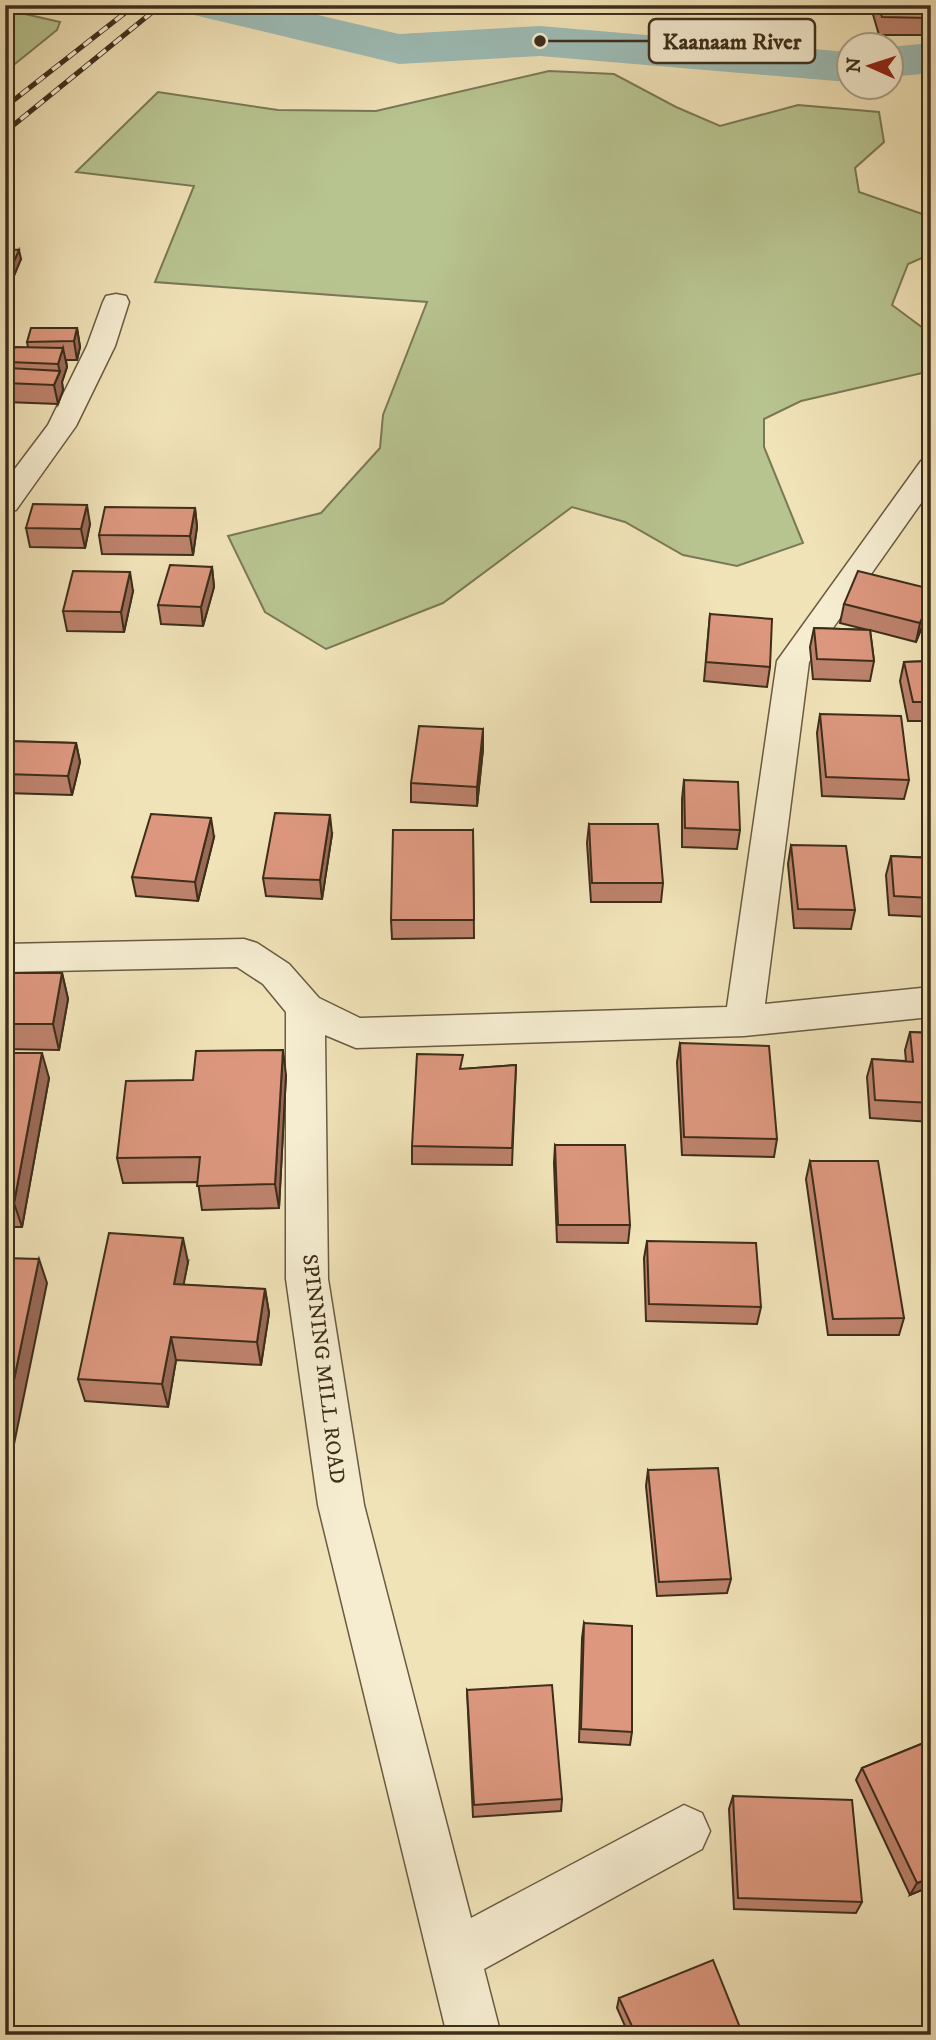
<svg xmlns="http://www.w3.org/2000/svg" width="936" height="2040" viewBox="0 0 936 2040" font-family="'IM FELL DW Pica',serif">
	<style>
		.green { fill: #b8c490; stroke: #7a7955; stroke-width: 2 }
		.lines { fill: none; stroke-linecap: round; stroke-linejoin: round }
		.river { fill: #9dbdb7; fill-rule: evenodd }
		.street-casing { stroke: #6a5b42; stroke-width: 3 }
		.street { fill: #f6edd1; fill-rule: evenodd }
		.rail-casing { stroke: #3d2e1a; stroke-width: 5 }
		.rail { stroke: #f6edd1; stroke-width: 3.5; stroke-dasharray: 10; stroke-linecap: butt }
		.wall { fill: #bd826c; stroke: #3d2e1a; stroke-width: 2 }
		.shaded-wall { fill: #9a6a58; stroke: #3d2e1a; stroke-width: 2 }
		.building { fill: #dc977e; stroke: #3d2e1a; stroke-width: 2 }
		.labels { text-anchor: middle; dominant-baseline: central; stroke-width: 5; stroke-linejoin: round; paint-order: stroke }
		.street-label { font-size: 21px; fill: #3d2e1a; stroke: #f6edd1 }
		.leader { fill: none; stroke: #3d2e1a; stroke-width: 2.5 }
		.callout-dot { fill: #3d2e1a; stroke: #f6edd1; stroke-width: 2.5 }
		.callout { fill: #f6edd1; stroke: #3d2e1a; stroke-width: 2.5 }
		.callout-label { font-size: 23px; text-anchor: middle; font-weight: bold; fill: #3d2e1a }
	</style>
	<rect width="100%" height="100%" fill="#f1e3b8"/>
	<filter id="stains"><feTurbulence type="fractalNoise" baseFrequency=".00286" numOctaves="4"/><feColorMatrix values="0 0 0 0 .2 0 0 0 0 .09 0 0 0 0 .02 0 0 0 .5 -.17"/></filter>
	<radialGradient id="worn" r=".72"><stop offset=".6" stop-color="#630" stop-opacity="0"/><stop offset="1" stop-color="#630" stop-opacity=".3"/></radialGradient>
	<path class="green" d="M5 5H29L25 14 60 22 57 30 5 72Z
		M549 71 614 74 676 107 720 126 798 105 879 112 884 142 855 168 859 192 931 217V254L908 264 892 305 931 334V371L801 401 764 419V447L803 543 737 566 683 555 625 522 572 507 443 603 326 649 265 612 228 536 321 513 380 448 383 415 427 302 155 282 194 186 76 172 158 92 278 110 376 111Z"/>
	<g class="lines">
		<path class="river" d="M187 5H275L399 34 540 26 848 52V82L540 56 399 64 194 15Z
			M931 43V73L890 77V47Z"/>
		<g class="street-casing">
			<path id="street" d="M116 294 126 296 129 302 115 346 76 426 16 510 5 512V482L48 425 87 346 103 302 106 296Z
				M931 458V489L809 662 765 1004 931 987V1017L744 1036 356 1048 325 1035 328 1279 364 1505 471 1918 684 1805 702 1813 710 1831 702 1849 484 1969 501 2035H447L318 1505 286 1279V1012L263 984 237 967 5 972V944L244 939 257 943 289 964 319 998 360 1018 727 1007 777 661 921 461Z"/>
		</g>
		<use href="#street" class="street"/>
		<g class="rail-casing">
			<path id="rail" d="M5 107 135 5
				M5 132 161 5"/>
		</g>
		<use href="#rail" class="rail"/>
	</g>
	<path class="wall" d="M873 5H926L930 18 927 35H879L872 11Z
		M5 249 21 259 10 285 5 284Z
		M77 328 80 347 77 360H66L67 367 62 382 63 390 58 404 6 402 5 374 10 368 9 362 28 347 27 342Z
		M195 508 197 527 193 555 102 554 99 535Z
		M90 524 85 548 30 547 26 528Z
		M212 567 214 587 203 626 161 624 158 605Z
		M931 589V603L929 609 916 642 870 630 874 661 870 681 813 679 810 647 814 628 868 630 840 623 844 604Z
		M133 591 124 632 67 631 63 611Z
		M710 614 770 667 767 687 704 681Z
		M931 661V721H908L900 681 904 662Z
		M820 714 909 780 904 799 822 796 817 733Z
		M483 729V749L477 806 411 802V783Z
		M5 741 76 743 80 762 72 795 5 793Z
		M684 780 740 830 737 849 682 847V799Z
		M589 824 663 883 661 902H591L587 843Z
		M473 830 474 938 392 939 391 920Z
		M332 834 322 899 266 896 263 878Z
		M214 837 198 901 136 896 132 877Z
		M791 845 855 910 851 929 794 928 788 864Z
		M891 856 931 858V917L889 915 886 875Z
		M5 973H62L68 999 59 1050 5 1049Z
		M910 1032 931 1033V1122L870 1118 867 1077 872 1059 906 1061 905 1050Z
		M680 1043 777 1139 774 1157 682 1155 677 1062Z
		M5 1053 49 1078 22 1227H5Z
		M516 1065 512 1165 412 1164V1146L463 1069Z
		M286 1075 279 1208 202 1210 198 1182 123 1183 117 1158 193 1080Z
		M555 1145 630 1225 628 1243 557 1242 554 1163Z
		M810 1161 904 1318 899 1335H828L806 1179Z
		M647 1241 761 1307 757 1324 646 1321 644 1258Z
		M188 1262 183 1285 265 1289 269 1313 261 1365 176 1360 168 1407 85 1401 78 1379Z
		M648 1470 731 1579 727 1593 657 1596 646 1486Z
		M584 1623 632 1732 630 1745 579 1742 582 1638Z
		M467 1690 562 1799 561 1811 473 1817Z
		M931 1740V1886L910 1895 856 1780 862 1768Z
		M733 1796 862 1902 856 1913 734 1909 729 1809Z
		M619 1998 743 2035H629L617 2008Z"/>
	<path class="shaded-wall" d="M19 250 21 259 10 285 8 275Z
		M77 328 80 347 77 360 74 341Z
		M63 348 67 367 62 382 63 390 58 404 54 385 60 372 58 364Z
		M87 505 90 524 85 548 81 529Z
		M195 508 197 527 193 555 190 536Z
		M212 567 214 587 203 626 201 607Z
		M130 572 133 591 124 632 121 612Z
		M931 598 929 609 916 642 920 623Z
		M483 729V749L477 806V787Z
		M76 743 80 762 72 795 68 776Z
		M330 815 332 834 322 899 320 880Z
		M211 818 214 837 198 901 195 882Z
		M62 973 68 999 59 1050 53 1024Z
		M283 1050 286 1075 279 1208 275 1184Z
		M42 1053 49 1078 22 1227 14 1203Z
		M183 1238 188 1262 179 1308 174 1284Z
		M39 1259 47 1283 5 1488V1423Z
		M265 1289 269 1313 261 1365 257 1342Z
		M171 1337 176 1360 168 1407 162 1384Z
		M931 1878V1886L910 1895 917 1883Z"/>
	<path class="building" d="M878 5H926L930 18 882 17Z
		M5 249 19 250 8 275H5Z
		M31 328H77L74 341 27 342Z
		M15 347 63 348 58 364 9 362Z
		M8 368 60 371 54 385 5 383V374Z
		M33 504 87 505 81 529 26 528Z
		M105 507 195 508 190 536 99 535Z
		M170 565 212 567 201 607 158 605Z
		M73 571 130 572 121 612 63 611Z
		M858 571 931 589V598L920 623 844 604Z
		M710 614 772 619 770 667 706 662Z
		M814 628 870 630 874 661 817 659Z
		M931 661V702H913L904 662Z
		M820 714 901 716 909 780 826 777Z
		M419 726 483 729 477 787 411 783Z
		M5 741 76 743 68 776 5 774Z
		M684 780 738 782 740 830 685 828Z
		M275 813 330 815 320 880 263 878Z
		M151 814 211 818 195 882 132 877Z
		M589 824H658L663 883H592Z
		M393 830H473L474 920H391Z
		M791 845 846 846 855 910 798 909Z
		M891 856 931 858V898L894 896Z
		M5 973H62L53 1024H5Z
		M910 1032 931 1033V1103L875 1100 872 1059 913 1062Z
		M680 1043 769 1046 777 1139 684 1137Z
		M283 1050 275 1184 197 1186 200 1157 117 1158 126 1081 193 1080 196 1051Z
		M5 1053H42L14 1203H5Z
		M417 1054 463 1055 460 1069 516 1065 512 1148 412 1146Z
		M555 1145H625L630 1225H558Z
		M810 1161H878L904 1318 833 1319Z
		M109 1233 183 1238 174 1284 265 1289 257 1342 171 1337 162 1384 78 1379Z
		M647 1241 756 1243 761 1307 649 1304Z
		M5 1258 39 1259 5 1423Z
		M718 1468 731 1579 659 1582 648 1470Z
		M584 1623 632 1626V1732L581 1729Z
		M552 1685 562 1799 474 1805 467 1690Z
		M931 1740V1878L917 1883 862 1768Z
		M733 1796 852 1800 862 1902 738 1898Z
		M713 1960 743 2035H636L619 1998Z"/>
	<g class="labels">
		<g class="street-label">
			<text transform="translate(323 1369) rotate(83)">SPINNING MILL ROAD</text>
		</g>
	</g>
	<path class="leader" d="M540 41L649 41"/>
	<circle class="callout-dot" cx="540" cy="41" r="7"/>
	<rect class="callout" x="649" y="19" width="166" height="44" rx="7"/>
	<g class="callout-label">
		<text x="732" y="49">Kaanaam River</text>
	</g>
	<rect width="936" height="2040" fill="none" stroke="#f1e3b8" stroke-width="28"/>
	<rect x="7" y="7" width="922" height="2026" fill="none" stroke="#3d2e1a" stroke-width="3.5"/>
	<rect x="14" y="14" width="908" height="2012" fill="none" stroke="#3d2e1a" stroke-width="2"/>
	<g transform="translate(870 66) rotate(273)"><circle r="33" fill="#f6edd1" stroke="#aca188" stroke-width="2"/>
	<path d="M0-5L12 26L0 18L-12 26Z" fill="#8f2418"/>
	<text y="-10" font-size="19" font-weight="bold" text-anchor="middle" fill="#3d2e1a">N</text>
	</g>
	<rect width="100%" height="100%" filter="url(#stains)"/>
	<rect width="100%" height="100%" fill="url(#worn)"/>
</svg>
